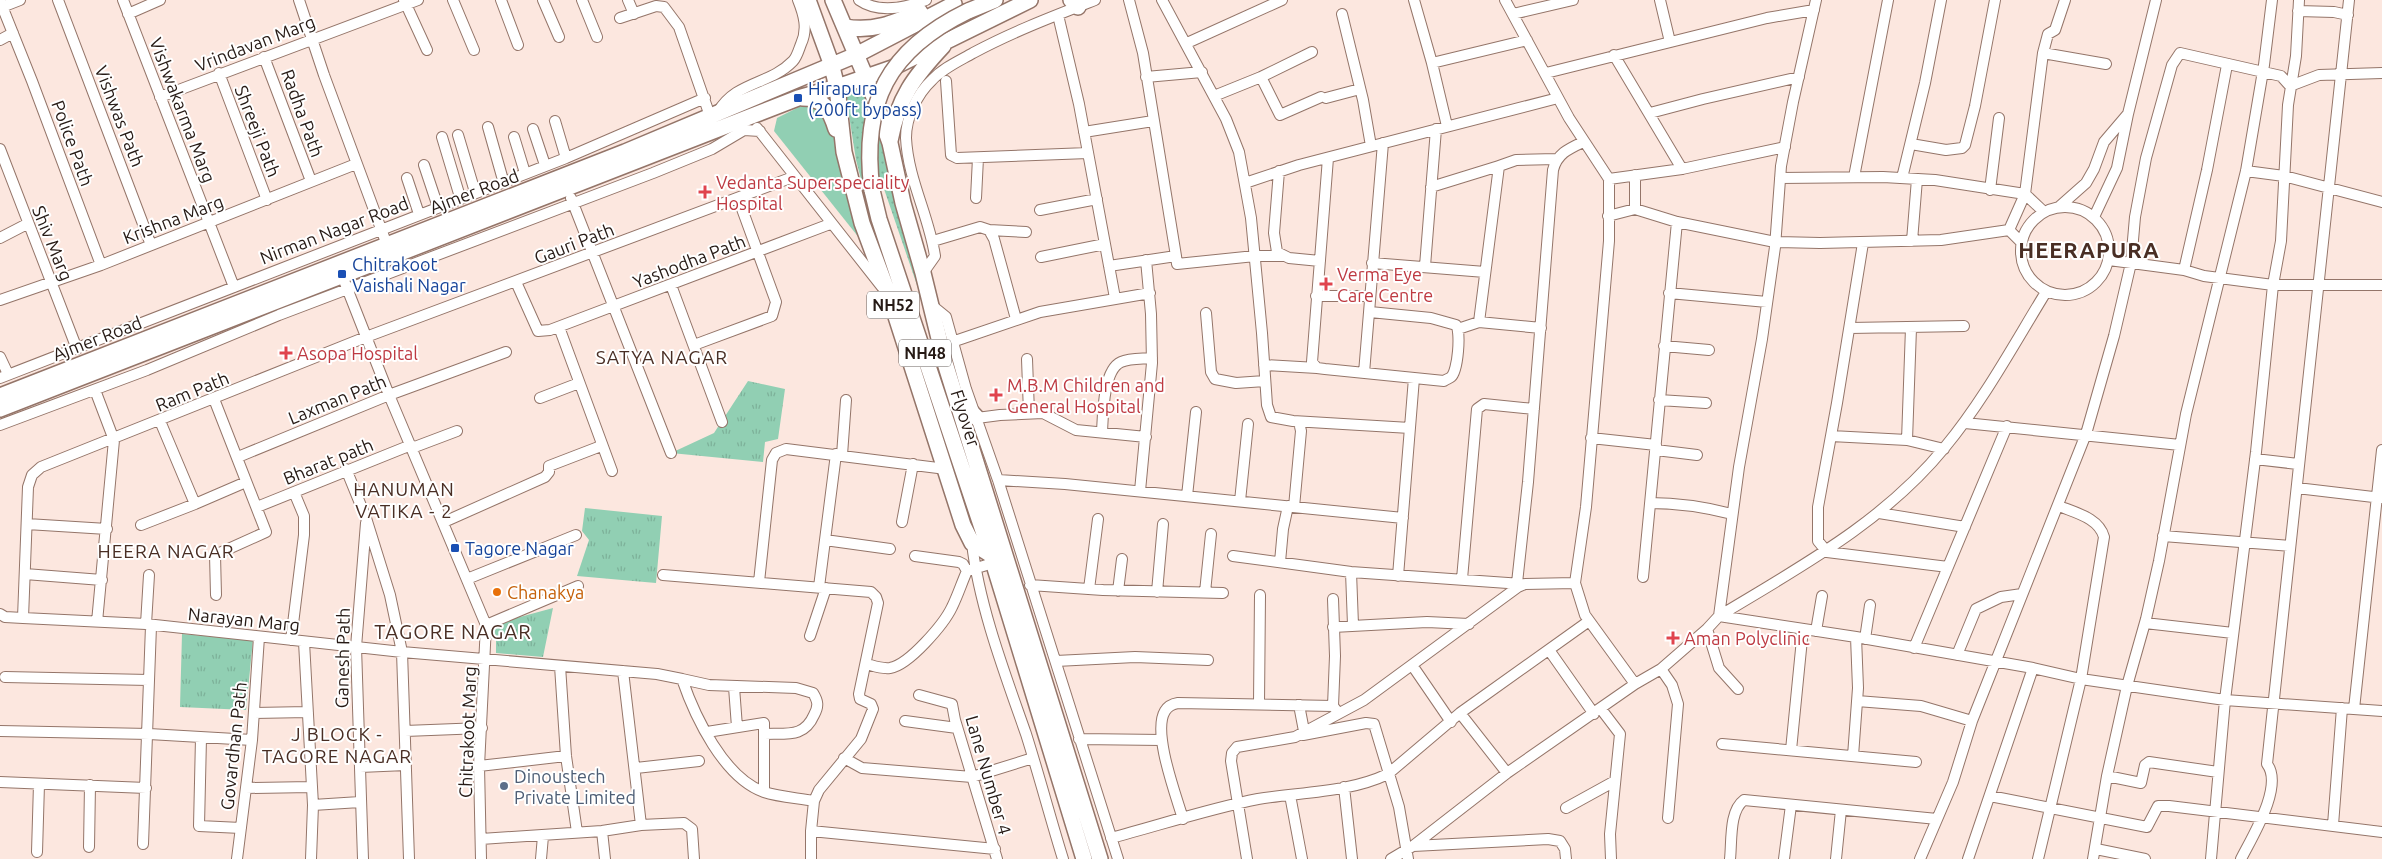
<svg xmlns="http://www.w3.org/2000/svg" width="2382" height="859" viewBox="0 0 2382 859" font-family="Ubuntu,sans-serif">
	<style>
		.grass { fill: url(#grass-dots) }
		.park { fill: url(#park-tufts) }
		.garden { fill: #91cfb3 }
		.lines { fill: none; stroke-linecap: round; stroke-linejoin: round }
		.minor-casing { stroke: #947569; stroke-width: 12 }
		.highway-casing { stroke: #947569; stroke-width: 18 }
		.minor { stroke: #fff; stroke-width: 10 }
		.highway { stroke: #fff; stroke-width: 15 }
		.highway-bridge-casing { stroke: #947569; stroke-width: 18; stroke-linecap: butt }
		.highway-bridge { stroke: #fff; stroke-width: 15 }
		.transit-dot { fill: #1a4fb4; stroke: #fff; stroke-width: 2 }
		.health-dot { fill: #e0444e; stroke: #fff; stroke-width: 2 }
		.food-dot { fill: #e8710a; stroke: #fff; stroke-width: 2 }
		.service-dot { fill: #5c6f8a; stroke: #fff; stroke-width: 2 }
		.labels { text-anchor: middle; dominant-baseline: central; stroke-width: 4; stroke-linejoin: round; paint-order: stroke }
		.shield { fill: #fff; stroke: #675f5b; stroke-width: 1 }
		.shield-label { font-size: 16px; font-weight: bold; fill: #261a15 }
		.street-label { font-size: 18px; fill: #261a15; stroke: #fff }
		.transit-label { font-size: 18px; fill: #164399; stroke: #fff; text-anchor: start }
		.health-label { font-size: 18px; fill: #be3a42; stroke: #fff; text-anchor: start }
		.food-label { font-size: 18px; fill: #c56008; stroke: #fff; text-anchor: start }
		.service-label { font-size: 18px; fill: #4e5e75; stroke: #fff; text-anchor: start }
		.neighbourhood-label { font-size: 19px; letter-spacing: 1px; fill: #492e24; stroke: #fff }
		.quarter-label { font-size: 20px; letter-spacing: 1px; fill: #492e24; stroke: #fff }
		.district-label { font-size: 22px; font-weight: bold; letter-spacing: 1px; fill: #492e24; stroke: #fff }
	</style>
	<defs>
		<pattern id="grass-dots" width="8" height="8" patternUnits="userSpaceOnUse" patternTransform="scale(1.25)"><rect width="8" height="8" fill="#91cfb3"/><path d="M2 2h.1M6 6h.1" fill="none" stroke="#7db199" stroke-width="1.8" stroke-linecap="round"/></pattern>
		<pattern id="park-tufts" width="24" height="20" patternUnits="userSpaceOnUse" patternTransform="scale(1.25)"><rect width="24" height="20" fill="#91cfb3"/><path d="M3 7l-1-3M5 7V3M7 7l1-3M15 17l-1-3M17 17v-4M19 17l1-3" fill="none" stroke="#7db199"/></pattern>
	</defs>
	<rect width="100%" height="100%" fill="#fce7df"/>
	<path class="grass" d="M861 82 885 128 930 323 883 186 864 191 856 160 845 90Z"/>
	<path class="park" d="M748 381 785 389 778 439 765 442 763 462 671 453 714 433Z
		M585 508 662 516 656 583 577 576 589 540 582 531Z
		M553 608 543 657 496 653V637L491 625Z
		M182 634 253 640 246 710 180 707Z"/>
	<path class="garden" d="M805 104 819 109 835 136 860 239 774 131 777 118Z"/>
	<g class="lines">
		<g class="minor-casing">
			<path id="minor" d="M58 0 151 245
				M123 0 234 287
				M299 0 324 75 387 245
				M404 0 427 50
				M453 0 474 50
				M501 0 518 45
				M543 0 559 37
				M582 0 597 37
				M628 0 634 14
				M859 0C879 14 905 8 926 0
				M1129 0 1143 53 1176 256
				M1162 0 1226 119 1239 152 1251 218 1262 333 1267 405 1271 417 1293 421 1410 428
				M1414 0 1432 63 1527 40
				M1505 0 1569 118 1609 179V241L1586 507 1575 583 1585 615 1635 684
				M1660 0 1670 42
				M1816 0 1793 102 1781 166 1775 247 1762 339 1739 467 1719 616 1856 637 2033 668 2081 679 2225 700 2382 711
				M0 1 32 81 101 265
				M2 7 20 0
				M2298 11 2334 12 2348 15
				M128 14 160 0
				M1342 14 1363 100 1371 146
				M1513 14 1573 0
				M1058 15 1079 104 1115 298
				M620 18 656 6 664 7 679 27 710 116
				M0 40 13 33
				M1187 43 1282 0
				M2043 53 2106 64
				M1614 55 1682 169
				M264 57 311 181
				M1432 63 1447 126
				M219 73 267 200
				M1546 73 1767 18 1814 10
				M1146 77 1202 72
				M1261 77 1312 52
				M946 81 951 155 957 158 1088 153
				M1214 96 1261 77 1280 115 1321 97
				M160 97 418 0
				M1326 98 1360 89
				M718 112C736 81 770 85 793 61 797 57 799 49 801 44 808 29 804 15 798 0
				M1650 113 1703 99 1799 77
				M555 121 566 158
				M488 127 503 180
				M757 128 882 287
				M533 129 545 165
				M1084 132 1153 121
				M458 135 475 192
				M442 137 460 197
				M514 137 525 173
				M1911 144 1946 150 1962 148 1965 145 1975 106 1995 0
				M0 149 77 349
				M1328 158 1312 362 1317 368 1325 369 1444 381C1445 380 1450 378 1451 377 1458 371 1461 332 1456 325L1431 318 1370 312
				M424 165 438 207
				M1279 171 1274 233 1277 252 1289 258 1320 261
				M2246 171 2284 176 2382 202
				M1854 177 1888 0
				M407 178 419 214
				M1780 178 1883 177 1935 180 2025 194 2043 211
				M1902 178 1925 83 1941 0
				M1609 179 1682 169 1785 147
				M1245 183 1299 165 1558 98
				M1431 187 1499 166
				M1990 190 1999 118
				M571 198 671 453
				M976 198 978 158
				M2060 206 2086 183 2094 169 2104 142 2127 115
				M2021 251a44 44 0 1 1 88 0a44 44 0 1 1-88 0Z
				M1635 209V175
				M1040 210 1097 199
				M1608 216 1635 209 1677 222 1775 242 1820 243 1941 240 2009 230 2020 241
				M2094 217 2117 168 2128 114 2156 0
				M989 230 1026 232
				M2009 230 2025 194 2043 53 2048 34 2055 30 2065 0
				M0 238 27 224
				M933 241 980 227 989 230 994 239 1016 319
				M1912 241 1917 179
				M1863 243 1837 403 1818 507V541L1827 552 1948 567
				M1041 257 1105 244
				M2109 260 2184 270 2204 276 2273 285H2382
				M1372 263 1485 272
				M1109 266 1176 256 1177 264 1255 256H1284
				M1425 266 1436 129
				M2184 270 2207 170 2227 65
				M923 273 935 256C929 216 908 179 906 138 906 117 917 94 932 80 943 68 959 61 973 53 1012 32 1054 16 1095 0
				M516 282 538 331 550 330 830 224
				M345 283 389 395 486 625 479 766 481 859
				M671 285 722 422
				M1669 293 1767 302
				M1316 296H1370
				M0 300 101 265 356 164
				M930 304 946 317 966 389 998 480 1118 859
				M1206 313 1211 372 1215 379 1236 383 1265 381
				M1479 322 1499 166 1516 160 1556 159
				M559 327 612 471
				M1850 328 1964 326
				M1458 329 1479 322 1541 328
				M952 342 1040 312 1150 293
				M694 345 772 316 776 302 738 198
				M1664 346 1709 350
				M0 357 8 374
				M1027 359 1029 413
				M1264 365 1317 368
				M1364 373 1383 143
				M0 378 566 158 705 98
				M95 390 114 440 97 622
				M540 398 579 383
				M214 399 266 532 215 555 216 595
				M1659 400 1706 403
				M977 418 1000 415 1043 413 1076 430 1146 437
				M160 421 195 504 246 482
				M1965 423 2180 445
				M0 425 147 370 279 315 653 173 712 149 744 130 760 131
				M1102 432C1103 415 1103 370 1121 362 1130 358 1142 359 1152 358
				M1831 436 1907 440 1944 449
				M1591 438 1656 445
				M1907 440 1911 328
				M412 448 457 431
				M1656 450 1697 455
				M842 455 846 400
				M238 457 389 395 506 352
				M2255 459 2298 464
				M346 469 366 518 390 595 402 652 409 859
				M998 480 1065 484 1403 518
				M2297 488 2382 498
				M1140 491 1152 363 1151 314 1146 260
				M1187 496 1196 412
				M1240 501 1248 424
				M1650 503C1679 503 1705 507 1732 514
				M257 507 411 445
				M1294 507 1301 431 1299 422
				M1879 513 1965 527
				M444 522 545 477 549 472V466L601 446
				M902 522 913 464
				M27 524 107 529
				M141 525 195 504
				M2163 536 2290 546
				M825 540 890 549
				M972 543C979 606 1005 674 1026 734 1039 775 1050 817 1063 859
				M915 556 959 562 963 564 967 571
				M1233 556 1351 572 1522 584
				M1280 562 1283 529 1288 506
				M1351 572 1353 625
				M25 574 102 580
				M663 575 871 592 876 597 878 603 859 694 860 699 871 704 873 709 861 739 819 790 814 801 811 831V859
				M1398 576 1414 378
				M1643 577 1677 222
				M467 579 576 535
				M1462 579 1477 409 1484 404 1534 409
				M759 582 772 460 776 453 786 449 946 469
				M1517 583 1528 482 1553 170C1557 154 1568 149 1583 142
				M1030 585 1103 590 1223 593
				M819 587 836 454
				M1089 589 1098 519
				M1118 591 1122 559
				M1157 592 1163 524
				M1205 592 1211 534
				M1333 599 1335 656 1333 706 1337 711
				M0 614 5 617 23 618 146 624 402 652 657 674 682 679C695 717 724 778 764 792 779 797 798 798 814 801
				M23 618 28 487 32 475 41 467 366 337 793 177
				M2145 623 2233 633
				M146 624 149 575
				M486 625 578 586
				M1333 627 1427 622 1469 624
				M1707 629 1719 668 1738 689
				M1816 631 1822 596
				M810 636 826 588
				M1865 639 1870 605
				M291 640 304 535V516L294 492
				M304 642 313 805 360 802
				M1914 648 2007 426
				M1549 650 1594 714
				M1957 655 1976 609 2001 597 2022 594
				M1056 661 1135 657 1208 660
				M867 664C874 666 881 669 890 668 909 665 944 624 952 607 958 595 962 582 967 571L993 563
				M1412 665 1451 722
				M560 666 566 756 577 832
				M1661 669 1672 685 1678 704 1668 818
				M623 671 641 825
				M5 677 149 680
				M682 679 709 685 796 688 813 693C818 701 819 706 814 715 804 738 787 733 764 734
				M734 687 737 727
				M919 695 952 704 955 720 997 859
				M1857 701 1921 706 1972 721
				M1259 703 1260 595
				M1299 705 1304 731
				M1601 709 1620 734 1610 834 1611 859
				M2354 709 2382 450
				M254 713 308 712
				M1460 713 1507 773
				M905 721 957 728
				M0 731 149 734 252 740
				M405 731 482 728
				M707 732 764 723V792
				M1303 735 1366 723 1374 724 1399 807 1408 859
				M201 738 199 826 241 828
				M1079 739 1162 740
				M1722 744 1916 762
				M1791 750 1803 629
				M1853 756 1858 688 1856 637
				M844 758 862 768 972 777 1033 758
				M479 766 566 756
				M360 767 406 765
				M636 768 699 761
				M2107 776 2141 783 2145 765 2149 762 2218 772
				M0 782 146 788
				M1344 787 1352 859
				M246 788 311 787
				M1290 795 1302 859
				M1990 796 2147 827 2158 806H2169L2382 832
				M1566 808 1615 781
				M1183 819C1176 795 1152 732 1165 711 1168 706 1172 704 1178 703L1333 706
				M2333 825 2342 708
				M602 831 605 859
				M811 831 995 849
				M1111 838C1160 825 1208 809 1258 799 1301 792 1348 793 1388 774L1460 713 1589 621
				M481 839 602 831 641 825 684 823 692 829 694 859
				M143 844 151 626
				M1413 846 1548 839 1560 841 1565 849 1566 859
				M89 847 90 785
				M2096 849 2145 859
				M37 852 39 784
				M237 859 252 740 259 637
				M311 859 313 805
				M363 859 356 647 366 523
				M541 859 543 836
				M1247 859 1231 761 1232 753 1237 747 1295 737 1364 700 1518 587 1525 584 1575 583
				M1391 859 1413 846 1507 773 1635 684 1661 669 1707 629 1719 616C1800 567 1884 522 1945 447 1984 400 2014 344 2046 292
				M1730 859C1732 841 1729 811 1744 800L1937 819
				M1784 859 1791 805
				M1836 859 1841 810
				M1920 859 1953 782 1972 721 2086 434 2114 336 2131 263 2135 217 2146 158 2172 65 2180 53 2281 76 2290 86 2319 75 2382 73
				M1968 859 2033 668
				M2038 859 2081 679 2104 537C2099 518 2076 513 2059 506
				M2093 859 2107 776 2127 686 2146 619 2159 561 2186 414 2246 171 2264 65 2272 0
				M2211 859 2225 700 2256 452 2273 285 2281 241 2288 105 2296 56 2299 0
				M2241 859C2252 837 2284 786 2267 764L2349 0"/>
		</g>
		<g class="highway-casing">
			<path id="highway" d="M808 0 831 63 837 87 844 152 862 223 890 298 963 525 972 543 991 555
				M833 0 872 92 890 143 903 203 923 273 945 363 1100 859
				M1071 0 1078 7
				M968 11 995 0
				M845 27C873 32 894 23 920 12
				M802 98C824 98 830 110 836 129
				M890 141C898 98 914 77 943 46
				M872 190 879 219 991 555 1084 859
				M0 396 625 152 856 55 954 4
				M956 396 977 418
				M0 409 798 98 837 87 892 68 1030 0"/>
		</g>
		<use href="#minor" class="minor"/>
		<use href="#highway" class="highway"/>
		<g class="highway-bridge-casing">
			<path id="highway-bridge" d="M872 190C861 102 888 50 968 11"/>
		</g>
		<use href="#highway-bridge" class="highway-bridge"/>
	</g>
	<g class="transit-dot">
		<rect x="793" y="93" width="10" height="10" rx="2.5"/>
		<rect x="337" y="269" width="10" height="10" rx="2.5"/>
		<rect x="450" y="543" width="10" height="10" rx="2.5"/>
	</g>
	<g class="health-dot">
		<path d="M702.5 184.5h5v5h5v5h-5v5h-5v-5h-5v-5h5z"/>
		<path d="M1323.5 276.5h5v5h5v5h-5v5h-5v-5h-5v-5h5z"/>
		<path d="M283.5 345.5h5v5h5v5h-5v5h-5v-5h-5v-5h5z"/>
		<path d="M993.5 387.5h5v5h5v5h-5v5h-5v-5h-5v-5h5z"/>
		<path d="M1670.5 630.5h5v5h5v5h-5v5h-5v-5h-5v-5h5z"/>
	</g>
	<circle class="food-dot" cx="497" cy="592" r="5"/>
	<circle class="service-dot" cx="504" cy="786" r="5"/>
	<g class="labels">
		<g class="shield">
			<rect x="867" y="291.5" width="52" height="27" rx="4"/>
			<rect x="899" y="339.5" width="52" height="27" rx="4"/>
		</g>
		<g class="shield-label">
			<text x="893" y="305">NH52</text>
			<text x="925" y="353">NH48</text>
		</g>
		<g class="street-label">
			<text transform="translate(255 43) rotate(-21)">Vrindavan Marg</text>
			<text transform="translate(183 110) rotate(69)">Vishwakarma Marg</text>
			<text transform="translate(303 113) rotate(70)">Radha Path</text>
			<text transform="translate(120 116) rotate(69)">Vishwas Path</text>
			<text transform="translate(258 131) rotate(69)">Shreeji Path</text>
			<text transform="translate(73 143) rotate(70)">Police Path</text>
			<text transform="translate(474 191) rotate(-21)">Ajmer Road</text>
			<text transform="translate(173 219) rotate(-21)">Krishna Marg</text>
			<text transform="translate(334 230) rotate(-21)">Nirman Nagar Road</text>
			<text transform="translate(53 243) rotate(68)">Shiv Marg</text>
			<text transform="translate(574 243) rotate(-21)">Gauri Path</text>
			<text transform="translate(689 261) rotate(-21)">Yashodha Path</text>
			<text transform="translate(97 338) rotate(-21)">Ajmer Road</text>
			<text transform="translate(192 391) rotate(-22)">Ram Path</text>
			<text transform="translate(337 399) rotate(-22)">Laxman Path</text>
			<text transform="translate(966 418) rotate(72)">Flyover</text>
			<text transform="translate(328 461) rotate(-22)">Bharat path</text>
			<text transform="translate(244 619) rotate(6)">Narayan Marg</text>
			<text transform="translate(342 658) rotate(-89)">Ganesh Path</text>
			<text transform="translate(467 732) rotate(-88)">Chitrakoot Marg</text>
			<text transform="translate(233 746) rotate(-84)">Govardhan Path</text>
			<text transform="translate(989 775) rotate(74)">Lane Number 4</text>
		</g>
		<g class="transit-label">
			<text x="808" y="88">Hirapura<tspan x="808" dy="21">(200ft bypass)</tspan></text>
			<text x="352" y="264">Chitrakoot<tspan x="352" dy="21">Vaishali Nagar</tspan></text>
			<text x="465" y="548">Tagore Nagar</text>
		</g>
		<g class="health-label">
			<text x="716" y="182">Vedanta Superspeciality<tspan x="716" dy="21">Hospital</tspan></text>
			<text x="1337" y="274">Verma Eye<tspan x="1337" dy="21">Care Centre</tspan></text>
			<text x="297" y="353">Asopa Hospital</text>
			<text x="1007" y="385">M.B.M Children and<tspan x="1007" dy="21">General Hospital</tspan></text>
			<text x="1684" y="638">Aman Polyclinic</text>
		</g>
		<g class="food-label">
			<text x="507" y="592">Chanakya</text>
		</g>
		<g class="service-label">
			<text x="514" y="776">Dinoustech<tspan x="514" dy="21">Private Limited</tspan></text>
		</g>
		<g class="neighbourhood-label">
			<text x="662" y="357">SATYA NAGAR</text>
			<text x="404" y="489">HANUMAN<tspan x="404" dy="22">VATIKA - 2</tspan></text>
			<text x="166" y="551">HEERA NAGAR</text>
			<text x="337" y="734">J BLOCK -<tspan x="337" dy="22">TAGORE NAGAR</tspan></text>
		</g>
		<g class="quarter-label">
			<text x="453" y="631">TAGORE NAGAR</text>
		</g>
		<g class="district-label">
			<text x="2089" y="249">HEERAPURA</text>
		</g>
	</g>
</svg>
